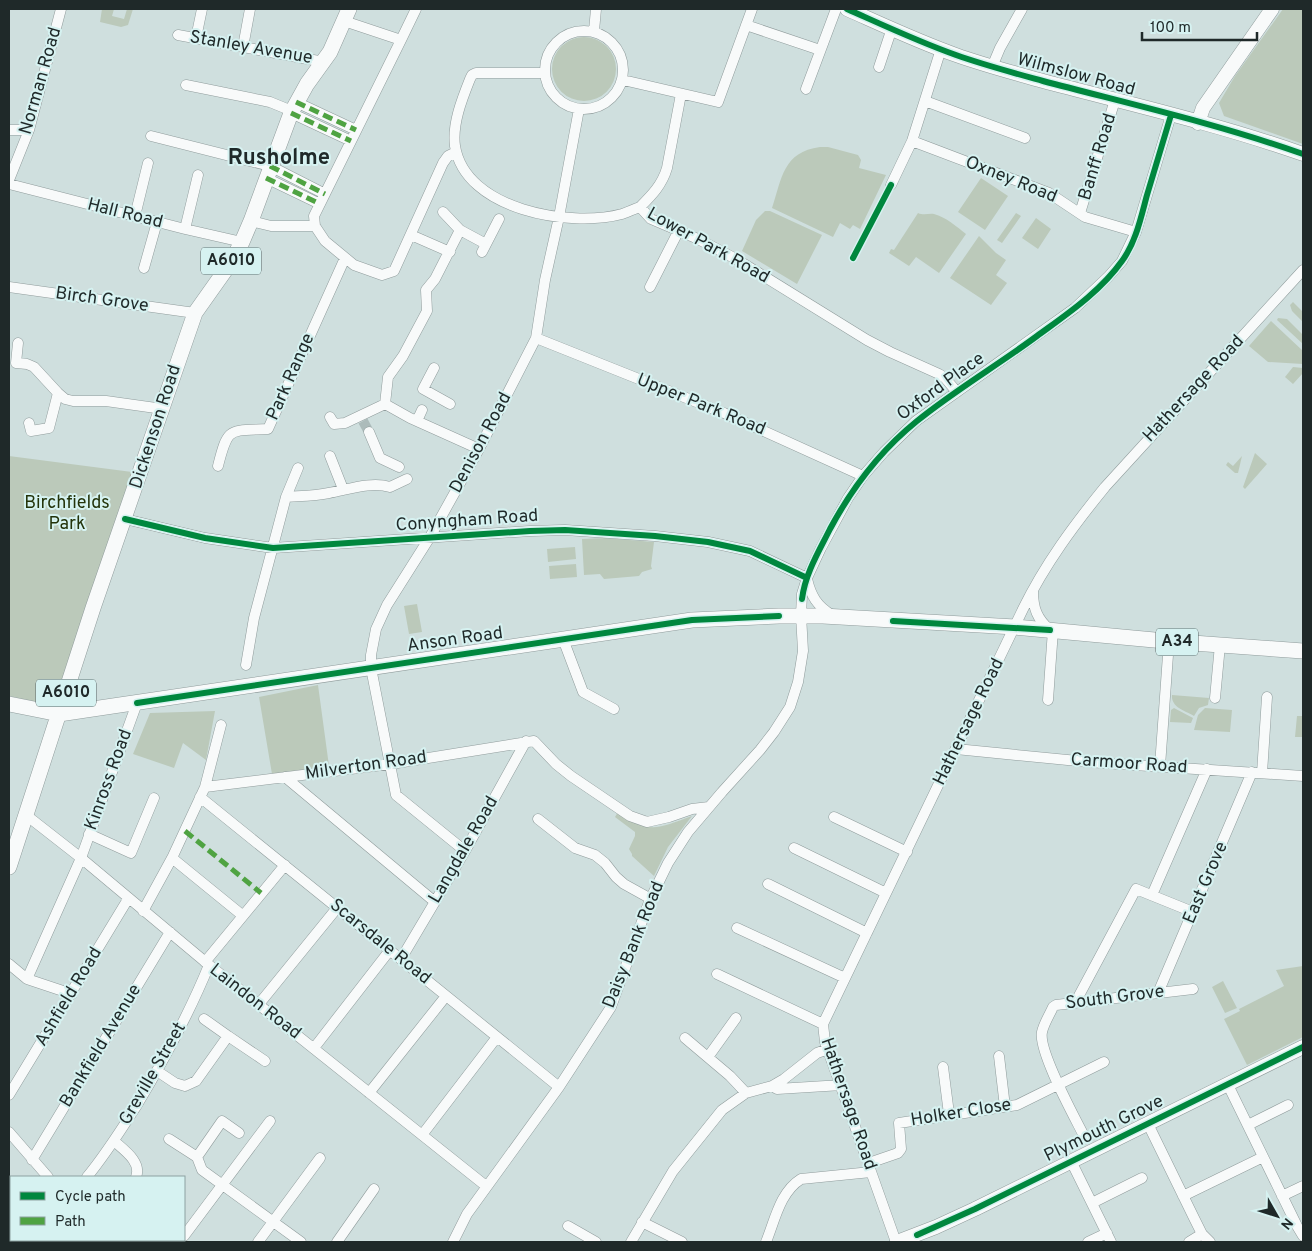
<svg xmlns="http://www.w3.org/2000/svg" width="1312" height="1251" viewBox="0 0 1312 1251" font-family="Overpass,sans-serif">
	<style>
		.green { fill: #bbc9ba }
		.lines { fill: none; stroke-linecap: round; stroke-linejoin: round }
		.minor-tunnel { stroke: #acbbba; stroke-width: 10; stroke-dasharray: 10 5; stroke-linecap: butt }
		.minor-casing { stroke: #909c9c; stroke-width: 11 }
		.major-casing { stroke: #909c9c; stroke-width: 15 }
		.highway-casing { stroke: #909c9c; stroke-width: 16 }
		.minor { stroke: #f8fafa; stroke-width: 10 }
		.major { stroke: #f8fafa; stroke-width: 14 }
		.highway { stroke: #f8fafa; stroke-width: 15 }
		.quiet { stroke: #4fa342; stroke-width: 5; stroke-dasharray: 10 5; stroke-linecap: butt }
		.cycleway-casing { stroke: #d6f2f1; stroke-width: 9 }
		.cycleway { stroke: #00873e; stroke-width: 6 }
		.labels { text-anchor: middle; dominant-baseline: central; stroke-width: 4; stroke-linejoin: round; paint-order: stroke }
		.shield { fill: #d6f2f1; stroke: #566565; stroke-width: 1 }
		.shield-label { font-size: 16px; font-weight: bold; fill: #1f2929 }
		.street-label { font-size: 18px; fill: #1f2929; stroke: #d6f2f1 }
		.park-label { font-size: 18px; fill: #23330a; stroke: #d6f2f1 }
		.district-label { font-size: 22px; font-weight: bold; fill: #1f2929; stroke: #d6f2f1 }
	</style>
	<rect width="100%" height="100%" fill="#cfdfde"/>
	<path class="green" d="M102 9H114L112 16 124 19 127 9H133L128 25 121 27 100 22Z
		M1283 9H1303V144L1224 116 1219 103 1235 76Z
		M552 69a32 32 0 1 1 64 0a32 32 0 1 1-64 0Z
		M820 147H828L858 155 861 160 859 168 886 175 860 229 853 225 850 229 840 223 833 237 772 208C782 178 783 152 820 147Z
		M981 178 1008 196 985 230 958 212Z
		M765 211H770L822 235 797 284 742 251 756 220Z
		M918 213C924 216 929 213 934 214 946 217 957 227 966 234L939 273 916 257 909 266 889 253 891 249 894 250Z
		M1016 213 1021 216 1002 243 997 240Z
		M1036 218 1051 229 1038 249 1022 238Z
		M979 236 996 253 1006 260 996 275 1007 283 991 305 950 278Z
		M1293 302 1303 312V322L1292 311 1290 305Z
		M1278 318 1287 319 1303 335V344L1277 320Z
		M1271 321 1303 351V364L1268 362 1249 346Z
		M1293 367 1303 368V373L1293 384 1285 377Z
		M1255 453 1267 464 1245 489 1243 487Z
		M9 456 132 472 56 698 46 704 9 696Z
		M1242 456 1238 473H1235L1226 465 1228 462 1233 466Z
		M605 538 654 542 651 566 652 569 642 572 639 576 604 579 600 574 584 575 582 539Z
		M575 547 576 559 548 562 547 549Z
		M576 564 577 577 550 579 549 566Z
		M417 604 422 632 409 634 404 606Z
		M318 685 329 766 272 774 259 697Z
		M1172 695 1209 698 1208 705 1199 708 1194 716C1183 710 1171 707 1172 695Z
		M1174 708 1193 718 1191 723 1170 722 1171 710Z
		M1205 708 1232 710 1230 732 1194 730 1198 715Z
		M215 711 206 760 183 743 174 768 133 754 150 713Z
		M1297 716H1303V737H1295Z
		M618 812C650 835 658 828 692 816L668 847 654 876 632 856V854L629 849 635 836V832L615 817Z
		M1303 966V1037L1247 1065 1224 1019 1240 1011 1239 1009 1284 986 1276 970Z
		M1223 981 1237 1008 1225 1013 1212 987Z"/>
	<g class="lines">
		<path class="minor-tunnel" d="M363 421 369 432"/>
		<g class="minor-casing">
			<path id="minor" d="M344 21 401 40 416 9
				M746 25 820 50
				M545 70a39 39 0 1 1 78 0a39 39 0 1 1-78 0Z
				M594 31 596 9
				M178 35 324 62
				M196 38 202 9
				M243 47 250 9
				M879 67 892 28
				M992 67 1000 48 1022 9
				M545 73H476L472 75 470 79C462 99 452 124 455 146 465 210 570 228 622 214 628 212 634 209 640 207L651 219 698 239 736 259 867 340 890 352 939 374 945 378 957 392
				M623 80 718 102 752 9
				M186 85 270 102 292 111
				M806 89 836 9
				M925 101 1025 138
				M296 102 356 130
				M291 113 351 141
				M9 130H29
				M151 136 270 166 325 194
				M912 141 1049 193 1085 217 1136 232
				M266 178 320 204
				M9 180 29 130 61 9
				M9 184 185 229 242 242
				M891 185 912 141 941 49
				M640 207C652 195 662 185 667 168L681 94
				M443 212 460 230 486 244
				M1080 213 1115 100
				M135 216 148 163
				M251 221 271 226H315
				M315 226 325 241 354 265 382 275 394 271 443 163 448 156 456 152
				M315 226 314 216 401 40
				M185 229 198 175
				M411 235 450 252
				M482 252 499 219
				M144 268 157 222
				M9 287 195 313
				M650 287 679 230
				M536 338 724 413 863 476
				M18 343 16 363 27 364 34 367 58 393 65 399 73 401H106L163 409
				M434 368 423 389 450 404
				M385 404 388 377 403 356 427 311 426 290 435 279 460 230
				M385 404 410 418 479 449
				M330 417 334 424 345 423 385 404
				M417 421 422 410
				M29 423 31 431 49 428 58 393
				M369 432 380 458 399 467
				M330 456 343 489
				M218 466C228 426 229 431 268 429L345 258
				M286 497C300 496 315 496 329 493 347 490 371 481 390 487L407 479
				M125 519 205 538 273 548 530 531 565 530 655 536 708 542 750 551 807 578
				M807 579C811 596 817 606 832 615
				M1033 591C1033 608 1037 619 1050 630
				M563 639 583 692 614 709
				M246 665 254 618 286 497 298 468
				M1215 698 1220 645
				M1048 700 1053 630
				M956 749 1088 762 1303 776
				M1160 766 1169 641
				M1262 773 1267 697
				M285 777 435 902
				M205 787 391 764 534 741 556 764 571 776 630 816 647 822 669 817 692 809 709 807
				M200 797 559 1087
				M26 815 81 858 209 965 486 1186
				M834 817 907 852
				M538 819 575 848 595 855 605 863 616 877 624 884 651 899
				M89 834 131 853 154 798
				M794 848 886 893
				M465 851 396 795 371 668V655L376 629 387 605 430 537 479 449 536 338 545 280 559 217 579 109
				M172 858 242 915
				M768 884 867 933
				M1152 895 1207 769
				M143 911 172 858 205 787 221 725
				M737 928 845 978
				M401 959 465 851 526 741
				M205 962 285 865
				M9 964 27 979 72 994
				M717 974 823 1024
				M27 979 81 858 137 703
				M1158 993 1252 772
				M1075 1003 1136 889 1193 912
				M259 1004 337 908
				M204 1019 228 1036
				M685 1038 730 1076 746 1093
				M314 1048 390 950
				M999 1056 1005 1107
				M708 1057 736 1018
				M943 1067 949 1114
				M157 1071 175 1083 185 1086 196 1081 228 1036 265 1061
				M1228 1085 1297 1226 1303 1236
				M772 1086 777 1089 842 1085
				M369 1093 446 996
				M9 1095 128 899
				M1148 1124 1194 1218 1202 1234 1210 1242
				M1248 1125 1288 1105
				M9 1132 48 1177
				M422 1135 497 1037
				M1084 1136C1074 1116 1038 1051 1042 1032 1044 1023 1050 1014 1053 1007L1056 1005 1193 989
				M169 1139 197 1157 202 1170 301 1242
				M114 1141C124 1150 142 1162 136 1177
				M197 1157 222 1121 239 1133
				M32 1160 170 932
				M1071 1161 1111 1242
				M869 1163 898 1153 901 1149 899 1123 1017 1105 1104 1062
				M87 1177C106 1154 121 1130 137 1105 164 1060 189 1014 209 965
				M1183 1196 1263 1157
				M1282 1196 1303 1186
				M1092 1203 1142 1178
				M642 1222 682 1242
				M568 1226 596 1242
				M184 1236 270 1121
				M104 1240 106 1242
				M21 1242 24 1240
				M258 1242 320 1158
				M337 1242 374 1189
				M453 1242 467 1214 559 1087 611 1007 649 902 668 863 688 832 722 792 760 750 774 732 790 707 798 682 803 651 801 615 802 594 807 578 821 548 848 498 863 476 884 452 916 421 1075 308 1108 277 1122 261 1136 232 1171 115
				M631 1242 673 1171 722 1110 746 1093 772 1086 784 1079 817 1053 828 1049
				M766 1242C775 1220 780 1192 801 1179L871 1172
				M896 1242 825 1042 823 1024 1023 609C1045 564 1074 525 1105 487L1303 270
				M1088 1242 1107 1233
				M1189 1242 1202 1234"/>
		</g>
		<g class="major-casing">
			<path id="major" d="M847 9C883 25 919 42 956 55 984 65 1014 73 1043 81 1130 104 1218 124 1303 154
				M1198 123 1203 108 1272 9
				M897 1242 936 1227 975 1209 1303 1047"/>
		</g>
		<g class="highway-casing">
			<path id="highway" d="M9 704 59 714 692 620 779 616H823L1015 627 1165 641 1303 651
				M9 867 93 608 195 313 229 265 242 242 251 221 291 113 307 84 330 52 349 9"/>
		</g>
		<use href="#minor" class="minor"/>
		<use href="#major" class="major"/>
		<use href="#highway" class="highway"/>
		<path class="quiet" d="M296 102 356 130
			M291 113 351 141
			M270 166 325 194
			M266 178 320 204
			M185 831 261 893"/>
		<g class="cycleway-casing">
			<path id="cycleway" d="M847 9C883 25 919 42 956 55 984 65 1014 73 1043 81 1130 104 1218 124 1303 154
				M853 258 891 185
				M125 519 205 538 273 548 530 531 565 530 655 536 708 542 750 551 807 578
				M802 599C805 574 819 551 830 529 852 488 881 450 917 421 955 390 998 365 1037 336 1067 314 1100 292 1122 261 1136 242 1141 217 1147 195 1155 168 1163 141 1171 115
				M893 621 1050 630
				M137 703 692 620 779 616
				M917 1235 975 1209 1303 1047"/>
		</g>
		<use href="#cycleway" class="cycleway"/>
	</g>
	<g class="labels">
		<g class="shield">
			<rect x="201" y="247.5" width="60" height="27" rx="4"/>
			<rect x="1156" y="628.5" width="42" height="27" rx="4"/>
			<rect x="36" y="679.5" width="60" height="27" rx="4"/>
		</g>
		<g class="shield-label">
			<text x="231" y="261">A6010</text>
			<text x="1177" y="642">A34</text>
			<text x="66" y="693">A6010</text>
		</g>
		<g class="street-label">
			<text transform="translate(251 48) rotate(10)">Stanley Avenue</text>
			<text transform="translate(1076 75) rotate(15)">Wilmslow Road</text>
			<text transform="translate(41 81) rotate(-74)">Norman Road</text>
			<text transform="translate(1098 157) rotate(-73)">Banff Road</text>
			<text transform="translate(1011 180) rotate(22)">Oxney Road</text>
			<text transform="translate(125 214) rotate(14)">Hall Road</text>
			<text transform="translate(708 246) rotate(29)">Lower Park Road</text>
			<text transform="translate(102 300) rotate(8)">Birch Grove</text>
			<text transform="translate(291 377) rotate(-66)">Park Range</text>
			<text transform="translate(941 387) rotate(-36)">Oxford Place</text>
			<text transform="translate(1194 389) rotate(-47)">Hathersage Road</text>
			<text transform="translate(701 405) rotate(22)">Upper Park Road</text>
			<text transform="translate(156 427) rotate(-72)">Dickenson Road</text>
			<text transform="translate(481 443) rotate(-62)">Denison Road</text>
			<text transform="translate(467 521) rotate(-4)">Conyngham Road</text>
			<text transform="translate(455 640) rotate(-8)">Anson Road</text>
			<text transform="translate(969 722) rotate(-64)">Hathersage Road</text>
			<text transform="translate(1129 764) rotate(4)">Carmoor Road</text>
			<text transform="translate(366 766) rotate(-8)">Milverton Road</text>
			<text transform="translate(109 780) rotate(-70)">Kinross Road</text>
			<text transform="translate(464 850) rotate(-60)">Langdale Road</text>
			<text transform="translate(1206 883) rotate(-67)">East Grove</text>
			<text transform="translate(380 942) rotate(39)">Scarsdale Road</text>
			<text transform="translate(634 945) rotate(-68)">Daisy Bank Road</text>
			<text transform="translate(69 997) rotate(-59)">Ashfield Road</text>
			<text transform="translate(1115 998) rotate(-7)">South Grove</text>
			<text transform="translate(255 1002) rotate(38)">Laindon Road</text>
			<text transform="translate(101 1046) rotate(-59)">Bankfield Avenue</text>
			<text transform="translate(153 1074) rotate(-60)">Greville Street</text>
			<text transform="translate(848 1104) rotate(71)">Hathersage Road</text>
			<text transform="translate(961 1113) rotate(-9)">Holker Close</text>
			<text transform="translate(1104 1129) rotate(-26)">Plymouth Grove</text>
		</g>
		<g class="park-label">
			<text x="67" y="503">Birchfields<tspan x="67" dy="21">Park</tspan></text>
		</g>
		<g class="district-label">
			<text x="279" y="158">Rusholme</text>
		</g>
	</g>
	<rect width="1312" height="1251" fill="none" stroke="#1f2929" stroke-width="20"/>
	<rect x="10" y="1176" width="175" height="65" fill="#d6f2f1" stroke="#8da2a1"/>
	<rect x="20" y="1192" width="25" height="8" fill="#00873e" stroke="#8da2a1"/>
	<text x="55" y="1201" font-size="15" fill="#1f2929">Cycle path</text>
	<rect x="20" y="1217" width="25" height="8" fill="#4fa342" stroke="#8da2a1"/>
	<text x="55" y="1226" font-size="15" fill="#1f2929">Path</text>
	<g transform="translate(1277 1216) rotate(129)" stroke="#d6f2f1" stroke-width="4" paint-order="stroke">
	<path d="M0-4L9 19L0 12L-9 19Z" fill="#1f2929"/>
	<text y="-8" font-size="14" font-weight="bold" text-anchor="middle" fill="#1f2929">N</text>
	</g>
	<path d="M1142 32v8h115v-8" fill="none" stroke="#1f2929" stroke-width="2.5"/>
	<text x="1150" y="32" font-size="15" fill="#1f2929" stroke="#d6f2f1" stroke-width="4" paint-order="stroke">100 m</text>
</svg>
